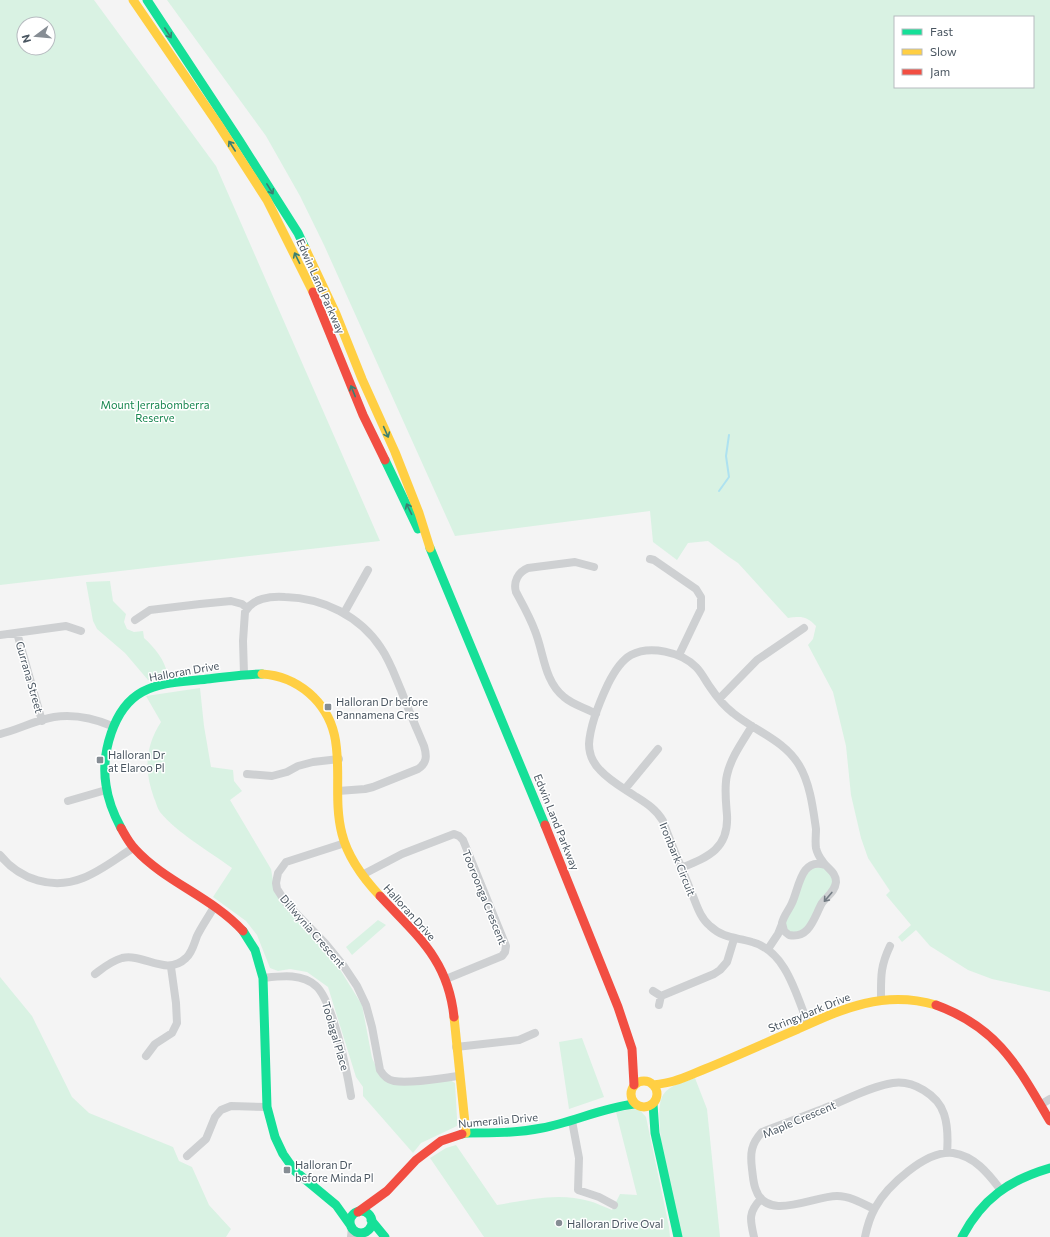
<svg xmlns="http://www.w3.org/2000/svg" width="1050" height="1237" viewBox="0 0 1050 1237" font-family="Commissioner,sans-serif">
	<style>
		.green { fill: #d9f2e3; fill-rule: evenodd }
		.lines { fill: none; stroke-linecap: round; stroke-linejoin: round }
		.stream { stroke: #aee2f0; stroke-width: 2 }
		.street { stroke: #ced0d2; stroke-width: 8 }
		.fast { stroke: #16e098; stroke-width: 9 }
		.slow { stroke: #ffcf43; stroke-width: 9 }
		.jam { stroke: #f24e42; stroke-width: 9 }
		.oneway { stroke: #3a7f72 }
		.oneway2 { stroke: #727b83 }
		.poi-dot { fill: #868d94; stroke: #fff; stroke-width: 1.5 }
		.labels { text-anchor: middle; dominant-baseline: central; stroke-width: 3; stroke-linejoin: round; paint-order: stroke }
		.street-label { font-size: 11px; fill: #4a5661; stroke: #fff }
		.park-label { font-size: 11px; fill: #17864f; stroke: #fff }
		.poi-label { font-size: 11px; fill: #4a5661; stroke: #fff; text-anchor: start }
	</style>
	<rect width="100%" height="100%" fill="#f4f4f4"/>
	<path class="green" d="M0 0H94L216 166 380 541 0 585ZM24 24H48V48H24Z
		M167 0H1050V992L992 979 968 970 930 946 916 930 902 942 898 937 911 925 886 895 890 891 868 858 861 838 851 795 846 746 833 692 808 645 813 639 816 626C807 616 801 616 788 618L738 563 729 557 708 541 688 543 677 560 653 542 650 511 455 536 324 245 300 196 266 136ZM895 17H1033V87H895Z
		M110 581 113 601 126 614 124 622 127 629 134 632 143 631 144 638C155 648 165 660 168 676L148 680 125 653 97 629 93 621 86 582Z
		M200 688 204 726 211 767 233 770 234 781 242 791 230 800 271 869 275 893 286 907 336 963 362 1005 372 1058 381 1077 450 1080 455 1083 457 1118V1126L421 1143 413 1153 363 1096V1087L356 1077 328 987 307 972 290 969 278 971 270 968 257 935 246 921 213 897 232 868C210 852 176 832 160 812 157 808 156 802 154 798 144 770 145 747 161 722L146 696Z
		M822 867 831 873 833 884 812 919 803 930 792 933 787 929 785 920 803 879 812 868Z
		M378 920 386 925 352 955 346 947Z
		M0 977 32 1016 72 1097 89 1113 173 1147 179 1161 192 1167 209 1205 231 1229 226 1237H0Z
		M582 1038 604 1097 569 1109 559 1042Z
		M695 1078 707 1109 720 1237H681C675 1210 650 1116 663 1095 669 1085 684 1082 695 1078Z
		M638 1108 646 1117 669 1227 670 1237H484L430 1158 446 1148 456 1145 497 1205C527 1200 559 1192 589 1201 597 1203 604 1207 612 1210L620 1194 637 1195 616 1112Z"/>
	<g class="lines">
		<path class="stream" d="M719 491 729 477 726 456 729 435"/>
		<path class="street" d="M650 559 654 560 696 589 701 597V609L679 655
			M594 567 575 562 528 568C518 572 513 582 516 592 523 605 530 617 535 631 544 653 544 681 564 697 573 705 586 708 596 714
			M344 613 368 570
			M135 620 150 610 200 604 231 601 242 604 247 608
			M17 633 42 721
			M0 635 66 626 81 631
			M244 674 243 641 245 612C252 598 271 596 285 597 323 598 360 616 381 648 390 661 395 676 401 690 408 709 416 727 424 746 427 756 427 763 418 769L373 787 365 789 338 791
			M719 699 757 660 804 628
			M0 734C18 730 35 720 54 717 74 714 93 718 112 726
			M247 774 272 776 287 772 298 766 313 762 339 759
			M625 789 658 749
			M68 801 106 790
			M345 843 286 862 278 873 276 883 277 889 286 903 325 943 343 965 357 986 366 1005 372 1027 380 1070C383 1075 388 1080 394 1081 412 1084 440 1078 459 1076
			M0 855C20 880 53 890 83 878 101 871 117 858 133 848
			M681 868C708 857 729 849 727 815 726 802 724 788 727 775 731 757 743 741 752 726
			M362 875 402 854 454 834 459 836 463 840 506 946 505 952 502 956 446 979
			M768 949 778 934 782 924
			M95 974C103 968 111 961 122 958 144 953 166 977 186 958 192 953 194 944 197 936 202 926 209 916 214 907
			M263 978C281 976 302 973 316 986 333 1001 347 1072 351 1096
			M653 991 661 996 714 974 720 970 727 962 734 939
			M881 1000C881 977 880 967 890 946
			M659 1005 661 996
			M808 1024C796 994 786 951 752 942 736 937 724 939 710 926 699 917 696 902 690 889 681 866 671 844 663 821 656 809 646 803 635 796 623 788 610 781 600 770 593 763 589 754 589 744 590 727 600 701 608 684 613 674 620 661 631 655 650 645 681 652 696 667 702 673 705 680 710 687 716 696 724 706 733 713 755 731 784 740 799 765 810 783 813 808 816 829 816 835 815 842 816 848 817 853 820 858 823 862 828 869 836 872 836 882 835 892 827 896 822 903 814 917 810 939 789 935L784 931 782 923C784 915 789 910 792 903 799 888 801 857 825 865
			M456 1047 519 1040 535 1033
			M146 1056 155 1044 172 1033 177 1023 176 1003 171 967
			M1040 1105 1050 1099
			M572 1121 579 1158 578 1190 599 1197 614 1205
			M187 1156 206 1139 215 1117 221 1110 231 1106 267 1107
			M874 1209C862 1203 850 1196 837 1196 813 1196 767 1222 756 1190 753 1183 753 1176 752 1169 750 1153 751 1144 762 1132 785 1123 808 1115 830 1106 850 1098 872 1086 893 1083 913 1080 938 1095 944 1114 948 1126 948 1140 947 1153
			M351 1237 352 1227
			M358 1237 366 1232
			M754 1237C750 1220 748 1212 761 1199
			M865 1237C867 1227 870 1217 875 1208 887 1186 926 1150 953 1153 974 1156 988 1173 1000 1189"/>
		<path class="fast" d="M147 0 239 140 298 233 305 248
			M385 460 418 529
			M430 548 545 825
			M121 828C114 815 108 800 106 785 101 754 113 708 142 692 162 681 186 682 207 679 226 677 243 674 262 674
			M243 931 255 950 263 978 267 1107 275 1137 283 1154 295 1171 336 1205 351 1226
			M653 1104 655 1133 678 1237
			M462 1134 466 1133C492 1133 517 1133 542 1128 573 1122 602 1108 634 1104
			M350 1222a11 11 0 1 1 22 0a11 11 0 1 1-22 0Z
			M371 1220 385 1237
			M962 1237C982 1199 1009 1180 1050 1168"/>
		<path class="slow" d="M133 0 218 124 267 200 313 292
			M305 248 336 314 362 379 395 452 419 513 430 548
			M262 674C279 675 296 682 309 693 354 732 329 785 342 834 348 858 364 879 380 896
			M454 1017 466 1133
			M631 1094a13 13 0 1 1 26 0a13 13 0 1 1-26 0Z
			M653 1085C660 1084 667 1083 674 1081 685 1078 695 1073 705 1069 737 1056 767 1042 798 1029 844 1008 884 990 936 1005"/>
		<path class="jam" d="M313 292 363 415 385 460
			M545 825 618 1007 632 1049 634 1085
			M121 828C125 835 129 843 135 849 165 882 212 897 243 931
			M380 896C417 936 448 959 454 1017
			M936 1005C999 1028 1018 1067 1050 1121
			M358 1212 387 1191 416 1160 441 1141 462 1134"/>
	</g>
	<defs><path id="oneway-shaft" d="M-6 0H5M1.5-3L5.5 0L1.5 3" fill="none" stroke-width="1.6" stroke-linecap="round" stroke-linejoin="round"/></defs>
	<g class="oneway">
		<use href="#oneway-shaft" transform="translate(168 33) rotate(57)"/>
		<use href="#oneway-shaft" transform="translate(232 146) rotate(-123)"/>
		<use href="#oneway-shaft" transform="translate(270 189) rotate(58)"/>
		<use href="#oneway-shaft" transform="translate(297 258) rotate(-116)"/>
		<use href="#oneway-shaft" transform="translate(353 391) rotate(-112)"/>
		<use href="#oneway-shaft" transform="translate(386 432) rotate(66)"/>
		<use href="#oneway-shaft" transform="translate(409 509) rotate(-116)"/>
	</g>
	<use class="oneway2" href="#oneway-shaft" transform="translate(828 897) rotate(130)"/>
	<g class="poi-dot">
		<rect x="324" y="703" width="8" height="8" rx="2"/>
		<rect x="96" y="756" width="8" height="8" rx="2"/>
		<rect x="283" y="1166" width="8" height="8" rx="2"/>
		<circle cx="559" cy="1223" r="4"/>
	</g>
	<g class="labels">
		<g class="street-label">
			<text transform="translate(321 286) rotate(66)">Edwin Land Parkway</text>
			<text transform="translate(184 671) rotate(-10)">Halloran Drive</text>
			<text transform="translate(30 677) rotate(74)">Gurrana Street</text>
			<text transform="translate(557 822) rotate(68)">Edwin Land Parkway</text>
			<text transform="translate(678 859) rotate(68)">Ironbark Circuit</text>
			<text transform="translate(485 897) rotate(68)">Tooroonga Crescent</text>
			<text transform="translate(410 912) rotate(48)">Halloran Drive</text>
			<text transform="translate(313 931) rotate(49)">Dillwynia Crescent</text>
			<text transform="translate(809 1012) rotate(-22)">Stringybark Drive</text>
			<text transform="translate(336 1036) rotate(74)">Toolagal Place</text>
			<text transform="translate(799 1119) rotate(-23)">Maple Crescent</text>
			<text transform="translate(498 1120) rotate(-5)">Numeralia Drive</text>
		</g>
		<g class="park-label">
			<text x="155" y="404">Mount Jerrabomberra<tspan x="155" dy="13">Reserve</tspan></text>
		</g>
		<g class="poi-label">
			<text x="336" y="701">Halloran Dr before<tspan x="336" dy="13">Pannamena Cres</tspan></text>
			<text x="108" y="754">Halloran Dr<tspan x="108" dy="13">at Elaroo Pl</tspan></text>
			<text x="295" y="1164">Halloran Dr<tspan x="295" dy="13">before Minda Pl</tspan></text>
			<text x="567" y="1223">Halloran Drive Oval</text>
		</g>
	</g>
	<rect x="894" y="16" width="140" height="72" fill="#ffffff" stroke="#b7bbc0"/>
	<rect x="902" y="29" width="20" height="6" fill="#16e098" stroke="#b7bbc0"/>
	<text x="930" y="36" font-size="12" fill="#4a5661">Fast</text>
	<rect x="902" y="49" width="20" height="6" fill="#ffcf43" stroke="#b7bbc0"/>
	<text x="930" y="56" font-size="12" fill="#4a5661">Slow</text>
	<rect x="902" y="69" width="20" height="6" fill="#f24e42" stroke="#b7bbc0"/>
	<text x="930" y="76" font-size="12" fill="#4a5661">Jam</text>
	<g transform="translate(36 36) rotate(254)"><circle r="19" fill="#ffffff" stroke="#b7bbc0"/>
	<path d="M0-3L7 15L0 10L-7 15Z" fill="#868d94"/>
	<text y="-6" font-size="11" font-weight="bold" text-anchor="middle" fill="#4a5661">N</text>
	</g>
</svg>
